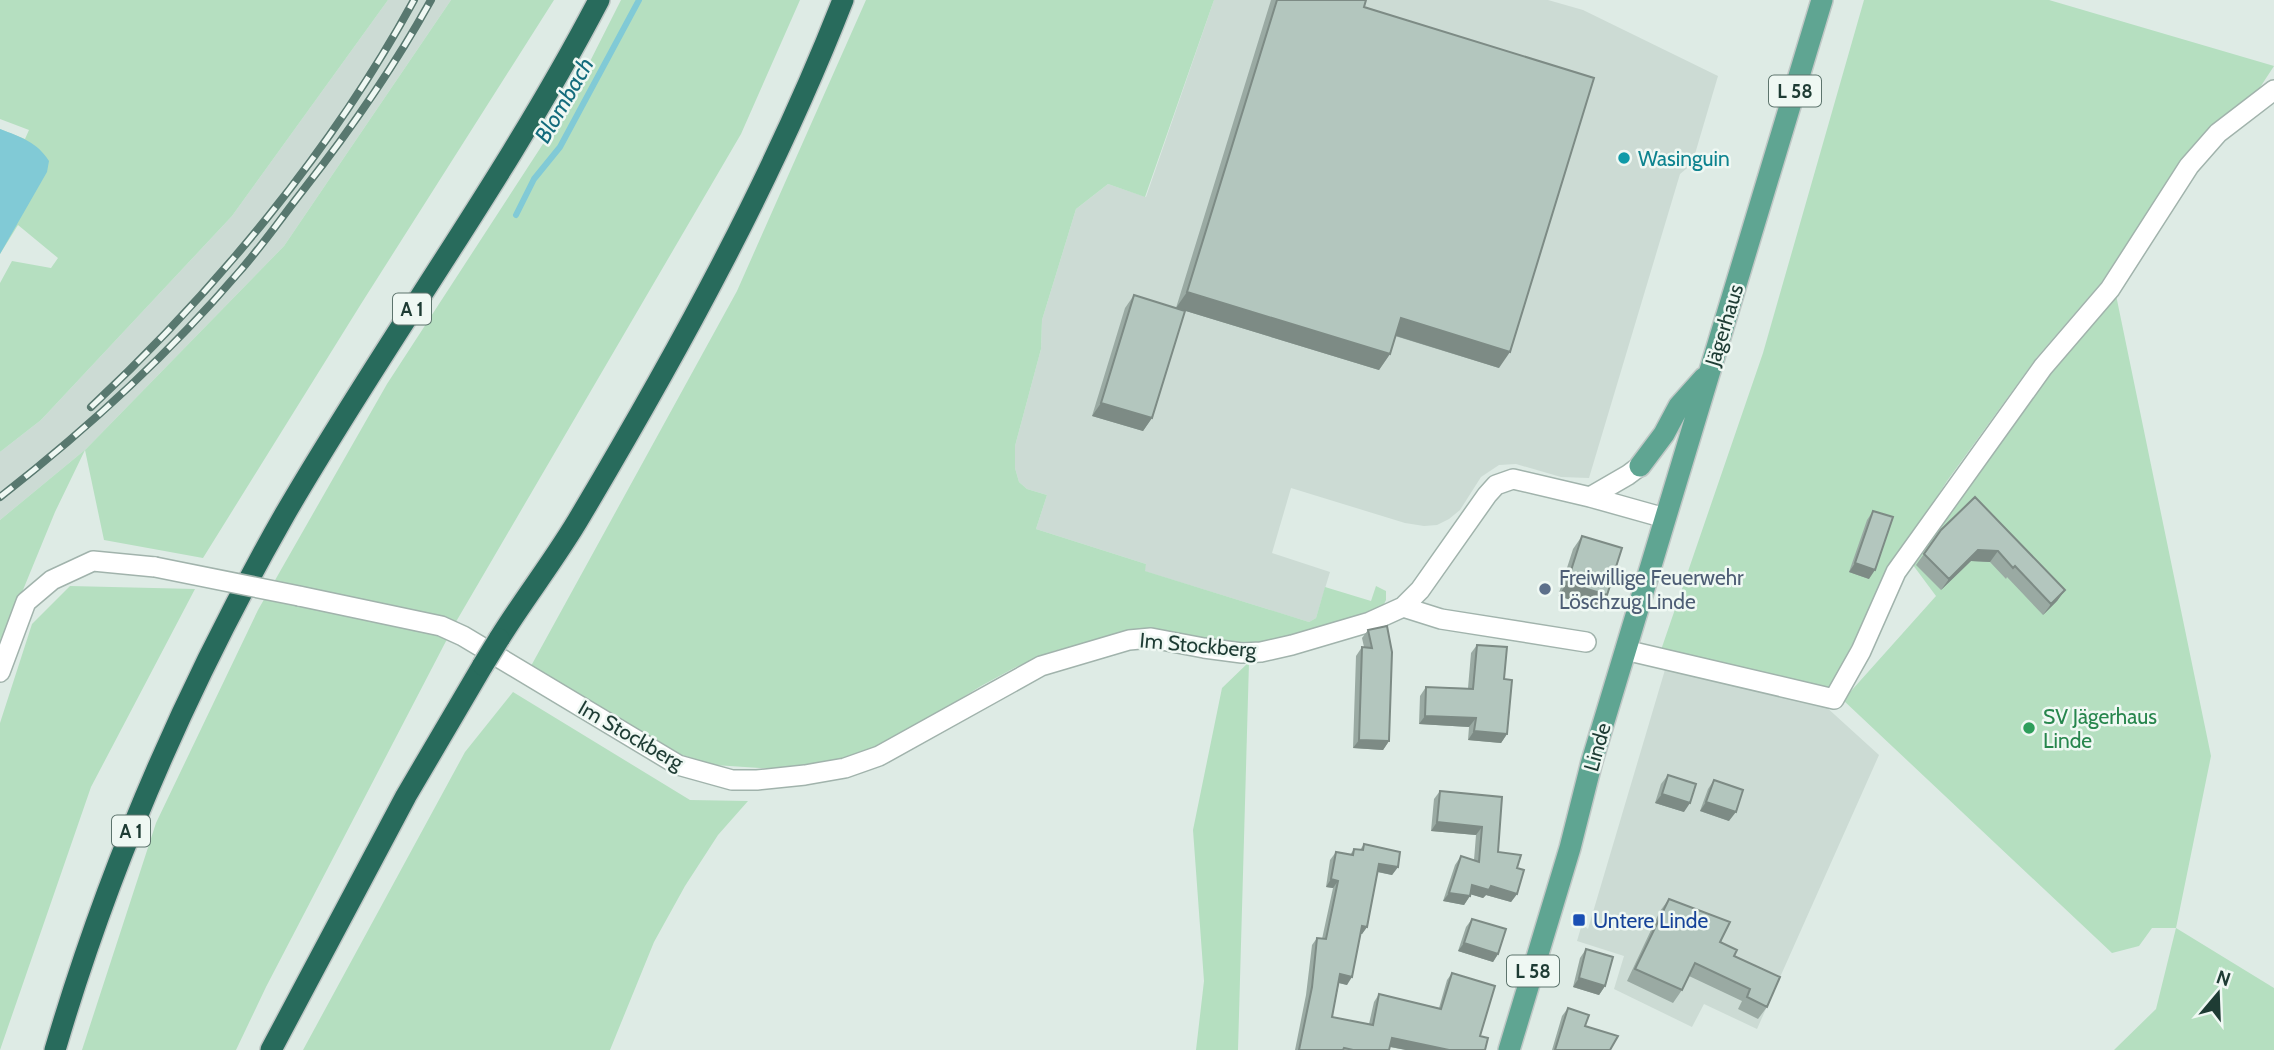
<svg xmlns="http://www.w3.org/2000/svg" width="2274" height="1050" viewBox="0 0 2274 1050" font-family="Cabin,sans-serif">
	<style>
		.built { fill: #ccdbd4 }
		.green { fill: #b5dfc0 }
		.water { fill: #81cad6 }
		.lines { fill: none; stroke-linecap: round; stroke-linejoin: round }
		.stream { stroke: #81cad6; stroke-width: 6 }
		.minor-casing { stroke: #a1b3ac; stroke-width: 22 }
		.primary-casing { stroke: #c0c8c6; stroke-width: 24 }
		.motorway-casing { stroke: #c0c8c6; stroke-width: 24 }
		.minor { stroke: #fff; stroke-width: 19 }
		.primary { stroke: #5fa592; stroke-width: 21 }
		.motorway { stroke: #286b5c; stroke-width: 21 }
		.rail-casing { stroke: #58786f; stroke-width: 8 }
		.rail { stroke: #eff8f3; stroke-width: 5; stroke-dasharray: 16; stroke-linecap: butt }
		.minor-bridge-casing { stroke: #a1b3ac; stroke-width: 22; stroke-linecap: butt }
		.motorway-bridge-casing { stroke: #c0c8c6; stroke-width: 24; stroke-linecap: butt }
		.minor-bridge { stroke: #fff; stroke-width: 19 }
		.motorway-bridge { stroke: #286b5c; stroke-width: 21 }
		.wall { fill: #9aaaa3 }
		.shaded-wall { fill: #7d8b85 }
		.building { fill: #b3c6be; stroke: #7d8b85; stroke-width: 2 }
		.culture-dot { fill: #0f9aa8; stroke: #eff8f3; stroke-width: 2.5 }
		.service-dot { fill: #5c6f8a; stroke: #eff8f3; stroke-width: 2.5 }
		.leisure-dot { fill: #2e9e5b; stroke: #eff8f3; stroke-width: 2.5 }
		.transit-dot { fill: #1a4fb4; stroke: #eff8f3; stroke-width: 2.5 }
		.labels { text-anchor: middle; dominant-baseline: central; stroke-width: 5; stroke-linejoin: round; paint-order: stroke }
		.shield { fill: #eff8f3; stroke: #5d746d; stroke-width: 2 }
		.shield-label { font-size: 19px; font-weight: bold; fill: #1e3c34 }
		.culture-label { font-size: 21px; fill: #0d838f; stroke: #eff8f3; text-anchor: start }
		.street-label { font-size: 21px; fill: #1e3c34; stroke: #eff8f3 }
		.service-label { font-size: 21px; fill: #4e5e75; stroke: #eff8f3; text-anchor: start }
		.leisure-label { font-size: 21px; fill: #27864d; stroke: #eff8f3; text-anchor: start }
		.transit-label { font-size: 21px; fill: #164399; stroke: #eff8f3; text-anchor: start }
		.water-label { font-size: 23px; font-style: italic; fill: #146c7d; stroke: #eff8f3 }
	</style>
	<rect width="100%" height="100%" fill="#deebe5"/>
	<path class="built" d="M388 0H451L284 246 86 449 0 520V452L41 420 232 216Z
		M1214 0H1548L1583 10 1718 76 1692 164 1680 174 1589 478 1561 477 1516 464 1499 465 1481 477 1460 510 1449 519 1437 525 1424 526 1405 523 1291 488 1272 553 1330 572 1316 618 1309 622 1144 571 1146 564 1036 529 1047 495 1027 489 1019 482 1015 468V446L1041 349 1042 320 1076 209 1108 184 1146 197Z
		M1667 663 1824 705 1879 755 1757 1029 1704 1004 1692 1027 1614 989 1624 956 1577 941 1582 924 1588 929Z"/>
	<path class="green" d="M0 0H388L232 216 41 420 0 452V283L12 261 51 268 58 258 18 225 0 254V129L25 139 29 130 0 119Z
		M451 0H554L361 304 203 558 104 540 85 450 55 512 0 646V520L86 449 284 246Z
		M621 0H800L741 134 457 620 266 987 236 1050H82L156 823 258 610 387 384 567 107Z
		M866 0H1214L1145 197 1108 184 1076 209 1042 320 1041 349 1015 446V468L1019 482 1027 489 1047 495 1036 529 1146 564 1145 571 1309 622 1316 618 1325 587 1371 601 1376 586 1386 591V600L1383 606 1297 637 1253 644 1120 633 1054 651 1016 667 981 686 894 740 865 752 833 761 776 769 714 765 676 753 531 666 737 291Z
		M1864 0H2049L2274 66 2259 89 2212 127 2178 166 2101 283 2037 357 1947 481 1889 572 1827 694 1661 650 1763 353Z
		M2116 295 2211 756 2176 928 2274 988V1050H2114L2156 1009 2176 928H2152L2139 946 2112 953 1843 700 1936 596 1910 561 2049 373Z
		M70 586 195 589 91 787 0 1050V723L32 624Z
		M1249 662 1238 1050H1196L1204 981 1193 830 1222 688Z
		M513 692 690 800 748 801 718 835 685 886 654 942 610 1050H303L465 752Z"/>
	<path class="water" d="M0 129C21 137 37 142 49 161L47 172 0 254Z"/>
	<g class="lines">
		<path class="stream" d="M516 215 534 179 560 147 639 0"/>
		<g class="minor-casing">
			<path id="minor" d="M1590 497 1628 475 1640 466
				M299 596 441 626 463 636 678 765 732 780H757L805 775 845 768 879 756 1041 666 1129 640 1151 638 1204 648 1242 653 1261 652 1292 645 1370 622 1403 607 1420 590 1487 495 1496 485 1513 479 1590 497 1665 518
				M1403 607 1441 619 1586 642
				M1625 650 1834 699 1861 651 1896 572 2043 367 2110 289 2189 166 2218 133 2274 90
				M0 672 26 602 52 580 93 561 155 567"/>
		</g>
		<g class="primary-casing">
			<path id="primary" d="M1640 466 1664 434 1679 406 1704 378
				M1509 1050 1570 848 1592 761 1822 0"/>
		</g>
		<g class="motorway-casing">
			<path id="motorway" d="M499 639C525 597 556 558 581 515 679 350 773 179 843 0
				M55 1050C110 863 188 684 285 514 386 340 506 178 599 0
				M271 1050 406 796 483 665"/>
		</g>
		<use href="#minor" class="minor"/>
		<use href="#primary" class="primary"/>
		<use href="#motorway" class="motorway"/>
		<g class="rail-casing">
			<path id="rail" d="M91 407C215 291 333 149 414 0
				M0 497C86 430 168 355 239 272 262 246 282 217 304 189 351 129 394 67 431 0"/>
		</g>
		<use href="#rail" class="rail"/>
		<g class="minor-bridge-casing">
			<path id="minor-bridge" d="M155 567 299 596"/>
		</g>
		<g class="motorway-bridge-casing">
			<path id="motorway-bridge" d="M483 665 499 639"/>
		</g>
		<use href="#minor-bridge" class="minor-bridge"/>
		<use href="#motorway-bridge" class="motorway-bridge"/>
	</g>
	<path class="wall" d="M1271 0H1366L1364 7 1499 368 1395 336 1390 354 1379 370 1176 308Z
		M1134 295 1152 418 1143 431 1092 416 1125 308Z
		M1975 497 2065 590 2057 601 2043 615 2007 577 2006 579 1990 562 1971 561 1941 590 1916 565 1941 530Z
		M1873 511 1869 579 1849 572 1867 520Z
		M1582 536 1607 595 1598 608 1558 596 1573 549Z
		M1368 630 1389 741 1383 750 1353 748 1356 656 1362 647H1364L1362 638Z
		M1477 645 1504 679 1507 734 1501 743 1468 740 1469 727 1419 724 1420 696 1426 687 1468 688 1471 653Z
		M1668 775 1684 812 1655 803 1661 784Z
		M1714 780 1729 821 1700 811 1708 789Z
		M1440 791 1502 797 1498 852 1517 868V894L1511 902 1486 895 1483 898 1471 894 1464 905 1443 901 1455 865 1461 856 1474 860 1476 835 1431 831 1434 799Z
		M1364 844 1398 867 1392 875 1377 872 1367 927 1362 934H1360L1347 985 1339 983 1332 1017 1369 1024 1374 1002 1379 994 1439 1008 1447 980 1452 973 1485 1050H1406L1390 1047 1389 1050H1295L1306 995 1312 945 1317 938 1322 939 1333 888 1326 887 1330 860 1336 852 1350 855 1354 849 1360 850Z
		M1669 899 1720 942 1734 956 1767 1007 1758 1019 1738 1009 1742 1001 1689 976 1682 990 1673 1003 1627 981 1660 911Z
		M1472 919 1498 954 1493 962 1458 951 1466 927Z
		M1586 949 1605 986 1599 995 1573 987 1580 958Z
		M1568 1008 1585 1026 1610 1050H1552L1562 1016Z"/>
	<path class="shaded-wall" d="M1187 292 1390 354 1379 370 1176 308Z
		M1401 318 1510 352 1499 368 1390 334Z
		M1101 403 1152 418 1143 431 1092 416Z
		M1978 550 1998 551 1990 562 1971 561 1941 590 1949 579Z
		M1855 563 1875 570 1869 579 1849 572Z
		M1567 583 1607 595 1598 608 1558 596Z
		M2065 590 2057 601 2043 615 2051 604Z
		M1425 716 1476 718 1469 727 1419 724Z
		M1474 731 1507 734 1501 743 1468 740Z
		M1359 740 1389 741 1383 750 1353 748Z
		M1662 794 1690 803 1684 812 1655 803Z
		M1706 802 1736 812 1729 821 1700 811Z
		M1437 822 1482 827 1476 835 1431 831Z
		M1379 864 1398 867 1392 875 1374 871Z
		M1331 879 1338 881 1333 888 1326 887Z
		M1472 885 1491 886 1517 894 1511 902 1486 895 1483 898 1466 893Z
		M1449 893 1470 896 1464 905 1443 901Z
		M1362 926 1367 927 1362 934 1357 933Z
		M1464 943 1498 954 1493 962 1458 951Z
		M1340 974 1352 977 1347 985 1335 982Z
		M1579 978 1605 986 1599 995 1573 987Z
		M1392 1038 1449 1050H1406L1386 1046Z"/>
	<path class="building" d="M1277 0H1366L1364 7 1594 78 1510 352 1401 318 1390 354 1187 292Z
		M1134 295 1185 311 1152 418 1101 403Z
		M1975 497 2065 590 2051 604 2015 566 2013 568 1998 551 1978 550 1949 579 1924 554 1941 530Z
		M1873 511 1893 517 1875 570 1855 563Z
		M1582 536 1622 548 1607 595 1567 583Z
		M1387 626 1392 652 1389 741 1359 740 1362 647 1372 648 1368 630Z
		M1477 645 1507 647 1504 679 1512 680 1507 734 1474 731 1476 718 1425 716 1426 687 1473 689Z
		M1668 775 1696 784 1690 803 1662 794Z
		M1714 780 1743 790 1736 812 1706 802Z
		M1440 791 1502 797 1498 852 1521 855 1517 868 1524 870 1517 894 1491 886 1489 890 1472 885 1470 896 1449 893 1461 856 1479 862 1482 827 1437 822Z
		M1364 844 1400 852 1398 867 1379 864 1367 927 1362 926 1352 977 1340 974 1332 1017 1373 1025 1379 994 1441 1009 1452 973 1495 986 1480 1036 1488 1038 1485 1050H1449L1392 1038 1389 1050H1353L1344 1048 1343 1050H1299L1312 987 1317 938 1326 939 1338 881 1331 879 1336 852 1353 855 1354 849 1363 850Z
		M1669 899 1730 922 1720 942 1737 950 1734 956 1780 977 1767 1007 1747 997 1750 989 1695 963 1682 990 1635 969Z
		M1472 919 1506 929 1498 954 1464 943Z
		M1586 949 1613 957 1605 986 1579 978Z
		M1568 1008 1589 1015 1585 1026 1618 1036 1610 1050H1555Z"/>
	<circle class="culture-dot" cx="1624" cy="158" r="7"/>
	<circle class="service-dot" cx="1545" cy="589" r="7"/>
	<circle class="leisure-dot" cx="2029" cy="728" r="7"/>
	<rect class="transit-dot" x="1572" y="913" width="14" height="14" rx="3.5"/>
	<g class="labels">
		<g class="shield">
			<rect x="1769" y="75.5" width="52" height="31" rx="5"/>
			<rect x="393" y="293.5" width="38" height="31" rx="5"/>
			<rect x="112" y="815.5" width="38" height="31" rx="5"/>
			<rect x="1507" y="955.5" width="52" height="31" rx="5"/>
		</g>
		<g class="shield-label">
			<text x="1795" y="91">L 58</text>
			<text x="412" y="309">A 1</text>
			<text x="131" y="831">A 1</text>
			<text x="1533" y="971">L 58</text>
		</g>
		<g class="culture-label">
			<text x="1638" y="158">Wasinguin</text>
		</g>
		<g class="street-label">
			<text transform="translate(1724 325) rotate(-73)">Jägerhaus</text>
			<text transform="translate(1198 645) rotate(5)">Im Stockberg</text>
			<text transform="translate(631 735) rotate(30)">Im Stockberg</text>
			<text transform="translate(1597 747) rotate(-74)">Linde</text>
		</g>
		<g class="service-label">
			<text x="1559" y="577">Freiwillige Feuerwehr<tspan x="1559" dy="24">Löschzug Linde</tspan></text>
		</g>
		<g class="leisure-label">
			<text x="2043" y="716">SV Jägerhaus<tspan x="2043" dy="24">Linde</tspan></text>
		</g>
		<g class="transit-label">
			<text x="1593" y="920">Untere Linde</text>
		</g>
		<g class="water-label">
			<text transform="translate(564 100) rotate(-60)">Blombach</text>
		</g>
	</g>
	<g transform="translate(2218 994) rotate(19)" stroke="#eff8f3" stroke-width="5" paint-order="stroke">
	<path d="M0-5L12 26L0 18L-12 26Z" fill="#1e3c34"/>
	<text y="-10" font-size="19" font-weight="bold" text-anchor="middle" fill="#1e3c34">N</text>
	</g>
</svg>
